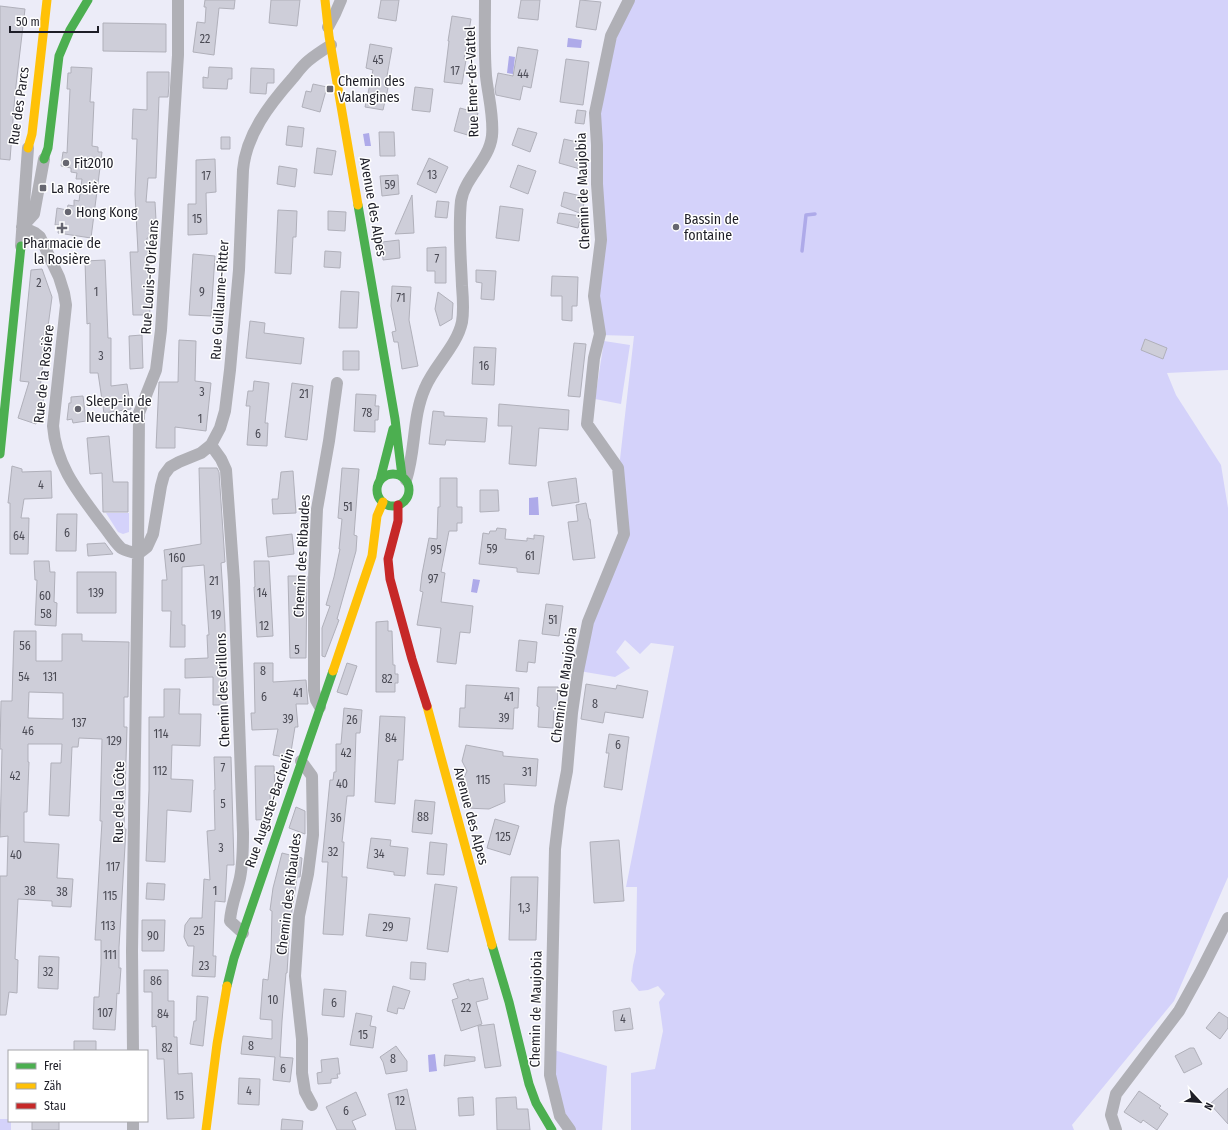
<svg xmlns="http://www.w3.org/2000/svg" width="1228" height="1130" viewBox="0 0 1228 1130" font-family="'Fira Sans Condensed',sans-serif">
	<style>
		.green { fill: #d4d2fa }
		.water { fill: #aeaae9 }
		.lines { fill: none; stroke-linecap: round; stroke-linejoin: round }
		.stream { stroke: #aeaae9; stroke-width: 3.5 }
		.building { fill: #ceced9; stroke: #b0b0ba; fill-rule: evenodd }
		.street { stroke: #b0b0b6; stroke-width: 12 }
		.fast { stroke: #4caf50; stroke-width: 9 }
		.slow { stroke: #ffc107; stroke-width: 9 }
		.jam { stroke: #c62828; stroke-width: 9 }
		.poi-dot { fill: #666670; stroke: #fff; stroke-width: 1.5 }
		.labels { text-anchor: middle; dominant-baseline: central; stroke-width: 3; stroke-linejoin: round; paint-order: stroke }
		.number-label { font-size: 12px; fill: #4a4a54 }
		.poi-label { font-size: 14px; fill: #1e1e27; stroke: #fff; text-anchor: start }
		.street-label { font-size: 14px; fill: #1e1e27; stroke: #fff }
	</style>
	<rect width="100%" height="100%" fill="#ececf8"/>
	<path class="green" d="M632 0H1228V370L1167 373 1176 395 1221 465 1228 508V877L1174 1001 1072 1125 1074 1130H631V1073L655 1069 663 1031 659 1002 665 994 658 986 648 990 639 991 631 981 633 965 636 952 637 887H626L674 646 651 643 640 654 625 640 616 652 630 668 615 677 579 671 589 622 626 534 619 468 634 336 601 335 596 296 599 116 609 61 626 10Z
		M604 341 630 345 621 404 595 399Z
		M106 513H129V532L123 534 118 532Z
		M554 1050 607 1066 602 1130H569L557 1115Z
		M0 1119H9V1121H11V1130H0Z"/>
	<path class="water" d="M568 38 582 40 581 48 567 47Z
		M509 56 515 57 513 74 507 73Z
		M369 133 371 146H365L363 134Z
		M538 497 539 515H529V498Z
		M473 579 480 580 477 593 471 592Z
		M435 1054 437 1071 429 1072 428 1055Z"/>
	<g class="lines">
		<path class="stream" d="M802 251 806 215 815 214"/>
	</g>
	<path class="building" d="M205 0H235L234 9 219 8 214 55 193 52 197 22 205 23 206 7H204Z
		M271 0H300L297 26 269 23Z
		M381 0H399L396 21 378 18Z
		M521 0H540L538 20 518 18Z
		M580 0 601 2 596 30 576 27Z
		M0 6 25 9 15 94 10 160 0 159Z
		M452 16 471 19 464 59 466 60 462 84 444 82 449 41H448Z
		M103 23 166 24V52L103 51Z
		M370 44 392 48 385 87 388 88 383 110 365 107 373 70 366 68Z
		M518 47 538 50 531 88 523 86 520 100 496 95 495 89 498 73 513 76Z
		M566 59 589 62 583 105 560 102Z
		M71 67 92 68 90 102H94L92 146 98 147V152H102L91 238 58 233 59 225H55L57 208 67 210 68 205 74 206V200L79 201 82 179H76L77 173 71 172V168L61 166 63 152 67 153 70 89H67L68 73H71Z
		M209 67 232 68V79H228L227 89 203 88V77L208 78Z
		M251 68 274 69V83H267L266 94 250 93Z
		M147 72H169V85L168 97H159L156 178H148L146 202H155L157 238H147L150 315H133L130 252H138L135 194 137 139H132L133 109 147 110Z
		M313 84 327 87 320 112 302 107 306 91 311 92Z
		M415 87 433 89 430 112 412 110Z
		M460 108 478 113 471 136 454 131Z
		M577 110 586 111 584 124 575 123Z
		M288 126 304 128 302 147 286 145Z
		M518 128 537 133 530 152 512 145Z
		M379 132H394L395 156H380Z
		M221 137H230V149H221Z
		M564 139 586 144 580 169 559 163Z
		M317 148 336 151 332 175 314 173Z
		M429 158 448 167 436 193 417 184Z
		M215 159 216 192 206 193 207 234 188 235V204H196V160Z
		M518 165 536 171 528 194 510 187Z
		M279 166 297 169 295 187 277 184Z
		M398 175 399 194 382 196 380 176Z
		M564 192 585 197 582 214 561 206Z
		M412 195 414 233 395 234Z
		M437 201 449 202 447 218 435 217Z
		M500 206 523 209 519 241 496 238Z
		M278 210 297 211 296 237H293L291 274 275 273Z
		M328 211 346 212 345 231 328 230Z
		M559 213 581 216 578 228 557 223Z
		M399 240 400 258 383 260 382 242Z
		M446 247V283H435V271H427V248Z
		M325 251 341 252 340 268 324 267Z
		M193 254 215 256 211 316 189 315Z
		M105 260 108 338H111V386L127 384 131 409 104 413 98 373H90V323L87 324 85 261Z
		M42 269 52 297 47 334 44 333 43 363 39 397 44 398 36 424 18 418 29 382 20 381 31 270Z
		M476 270 496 271 494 300 481 299 482 283 476 282Z
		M552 276 578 277 577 306H572V321L562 320V296H551Z
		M392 286 411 287 409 320 418 366 402 369 398 342H394L392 332 396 331 391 306Z
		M341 291 359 292 357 328H339Z
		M438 292 453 303 452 319 440 326 435 309Z
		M250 321 265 323 264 333 304 338 301 364 246 358Z
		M142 335 143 368 130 369 129 336Z
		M1145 339 1167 348 1163 359 1141 350Z
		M179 340 196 341 195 381 211 383 206 431 175 427V448H156L159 382H178Z
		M574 343 586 344 580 397 568 396Z
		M474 347 496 348 494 385 472 384Z
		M343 351H359V370H343Z
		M254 381 269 383 265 423H268L267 446 247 445 250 406H246L248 391H253Z
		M292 383 313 386 307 440 285 437Z
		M356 394 376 395 375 406H379L378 420H375V432L354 431Z
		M83 396 86 421 73 423 72 419 67 420 69 403H71V397Z
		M499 404 569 410 568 430 539 428 536 466 509 464 512 426H498Z
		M433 411 444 412V416L487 418 485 442 446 440 445 445 429 444Z
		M109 436 113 482H128V512H103L102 473 90 474 87 438Z
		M12 466 22 469V472L51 471 52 498 24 499 21 518H29L28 554H10V503H8Z
		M199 468H217L219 472 225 562 221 563 225 625 226 705H213V677L185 678V659L208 658 207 635H209L204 565 182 567V625H185V647H170L171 611H162V580H167L164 550 201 544Z
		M342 468 359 469 354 535 357 536 356 551 337 619 339 620 325 657 322 656V628L330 606 326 605 334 577 340 549H339L342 519 338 518Z
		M293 471 296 513 273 514 272 499H278L281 472Z
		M440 478H457V507H462V523H457V531H449L441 572 445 573 441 602 473 606 470 633 460 632 456 664 437 662 441 628 417 625 423 592 420 591 422 574 429 538 437 539 438 507H440Z
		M576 478 579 502 552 506 548 482Z
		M480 490H498L499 511 480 512Z
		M586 503 589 519H590L595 558 573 560 568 522 578 521 576 505Z
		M57 514H77L76 551H56Z
		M497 528 506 529 505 539 527 541V538L534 539V535L544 536 539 574 517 572V568L479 564 483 533 489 534 490 531H496Z
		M292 534 294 554 268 557 266 537Z
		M105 543 113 554 88 556 87 544Z
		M34 561H49L50 572H55L54 602 57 603 56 626 35 625 37 580H35Z
		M254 561H269L273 636 257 637 254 587H255Z
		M77 572H116V613H77Z
		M288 576H307L306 658H290Z
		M546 604 563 606 559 636 542 634Z
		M388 621V631H392L393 665H395V674H398V683H395V692H376V622Z
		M14 631H36V661H62V634H82V641L129 642 128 697H124V727H127L124 829H126L119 947V968H121L119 994 117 993 115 1030 93 1029 94 997H99L101 964V940H95L102 821H100L102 739 79 738 78 747H72L69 816 49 815 51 763H61L62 744H28V762H29L27 812H24V842L59 844 57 878 73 879 71 907 52 906V901L18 899 15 959 18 960 17 993 9 992 6 1015H0V876H7L8 836 0 837 2 749H0L1 701H12ZM29 692 63 693V719L28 718Z
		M519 640 537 642 535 663 528 662 527 672 516 671Z
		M254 663H273V682L306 680 308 704H296L298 727H295L290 758 273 755 278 729 252 730 251 713H255Z
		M347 663 357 666 347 695 337 692Z
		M586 684 616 689 617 685 648 691 643 718 605 712 603 723 581 719Z
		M466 685 519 688 518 708H514L513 729 459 727 460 708H465Z
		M538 687H558L557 707H554L553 728 538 727 539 707 537 706Z
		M164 689H180L179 714H201L200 746 172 745 171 779 193 780 191 812 167 810 165 862 146 861 149 790V717H164Z
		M344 708 362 710 360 733H356L354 796H347L342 842H344L342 877H347L343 935 323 934 328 862H322L330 780H333L334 772H336V744H341Z
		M380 716 405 717 403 760H398L395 804 375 802Z
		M609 734 629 737 622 790 604 787 609 753H606Z
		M466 745 503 752V756L538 759 536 786 504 784 505 802 489 809 465 808 461 784 467 771 462 761Z
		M214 757H231L234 865H227L225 902 215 901 213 956H216L215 977 192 976 194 946H188L184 937 185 925 190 918H202L204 879 210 880 207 831 215 830 214 790H215Z
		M255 766H274L275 794H270L271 813H268L269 819 256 820Z
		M415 800 435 802 432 834 412 832Z
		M296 807 305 811V834L289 828Z
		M495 819 519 826 510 855 487 848Z
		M371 838 391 840 390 846 408 848 405 876 394 875V872L367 868Z
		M619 840 624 901 594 903 590 842Z
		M430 842 447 844 444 875 427 874Z
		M282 853 302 858 300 877H297L290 924 287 973H286L282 1021 280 1057 293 1058 290 1082 273 1080 275 1057 241 1054 243 1036 272 1039V1020L260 1019 263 979 268 980 271 953 272 911 270 910 273 888Z
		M511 877H538L536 940H509Z
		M147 883 165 884 164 900 146 899Z
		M435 884 457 887 448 952 427 949Z
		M369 914 410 918 407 941 366 936Z
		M142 920H165L164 951H142Z
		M39 956 59 957 58 989 38 988Z
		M411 962 426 963 425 980 410 979Z
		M144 970H168V1001H174V1037H177L178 1074 192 1073 194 1118 167 1119 164 1059H157L156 1026 152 1027V992H144Z
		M483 978 488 999 476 1002 482 1024 461 1031 452 1000 458 998 453 984 469 979V981Z
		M393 986 410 991 404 1009 398 1008 397 1014 387 1011Z
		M324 989 346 991 344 1017 322 1015Z
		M197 996 208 997 203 1046 190 1044 194 1021H196Z
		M630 1008 633 1029 615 1031 613 1011Z
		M1219 1012 1228 1018V1028L1220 1039 1206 1028Z
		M356 1013 372 1016 370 1026 376 1027 373 1048 350 1045Z
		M494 1024 501 1066 485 1068 478 1026Z
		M74 1041H96V1051H74Z
		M396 1046 407 1061V1071L386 1074 383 1062 380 1057Z
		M1190 1048H1194L1202 1064 1184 1073 1175 1056Z
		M445 1055 475 1057V1061L444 1066Z
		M338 1058 340 1074H337L338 1078 331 1079V1083L318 1084 317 1073 322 1072 321 1060Z
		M239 1078 260 1079 259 1105 238 1104Z
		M1228 1088V1124L1210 1104Z
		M407 1089 416 1130H396L388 1094Z
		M1139 1091 1161 1106 1159 1108 1168 1114 1157 1130 1143 1120 1141 1123 1124 1112Z
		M356 1092 366 1115 352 1121 356 1130H337L326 1107Z
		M473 1097 474 1115 459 1116 458 1098Z
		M516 1097 517 1109H528V1110L530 1130H497L496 1098Z
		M282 1119 303 1121 302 1130H281Z
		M32 1121H59V1130H32Z"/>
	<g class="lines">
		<path class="street" d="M328 27 335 14 341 0
			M22 227 35 233 40 237 59 277 64 293 66 305 53 426C56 466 79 493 102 524 108 531 114 542 121 548 125 551 133 552 138 554
			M22 227 34 214 44 159
			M21 246 28 148
			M211 445 221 459 226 470 234 581 243 833C243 848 243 863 240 878 237 892 231 905 230 921L243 933
			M406 480C416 450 412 417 425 388 434 366 457 346 462 322 464 310 463 298 462 286 461 258 458 229 461 201 465 177 489 161 492 136 494 117 488 95 486 76 484 51 485 25 485 0
			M138 554 147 547 153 534 161 486 164 475 170 467 179 462 201 453 211 445 220 428 225 411 230 370 239 270 243 170C246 135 269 105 292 79 297 73 302 66 308 61 315 55 323 50 331 45
			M320 707 316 700 314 690V578L317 509 329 441 337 383
			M301 761 312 776 313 835 308 874 299 916 295 976 302 1039V1073L305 1092 312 1105
			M133 1051 132 951 138 554 139 413 156 370 161 330 178 55V0
			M133 1130V1121
			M570 1130 560 1116 550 1075 555 849 560 807 567 771 572 713 578 671 588 622 624 534 618 468 587 424 594 358 600 334 594 296 601 240 597 184V145L595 113 611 36 629 0
			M1116 1130 1111 1115 1116 1094 1179 1011 1200 973 1228 918"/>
		<path class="fast" d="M44 159 48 148 59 56 70 30 88 0
			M358 205 395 419 402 476
			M0 454 21 246
			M377 490a16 16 0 1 1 32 0a16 16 0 1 1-32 0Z
			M380 480 393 429
			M492 945 509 1002 529 1084 536 1103 552 1130
			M227 986 234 958 333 671"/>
		<path class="slow" d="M325 0 329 36 358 205
			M28 148 32 134 47 0
			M333 671 372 556 377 516 383 502
			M427 706 492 945
			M206 1130 217 1044 227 986"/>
		<path class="jam" d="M398 505V521L388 559 390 579 412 659 427 706"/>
	</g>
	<g class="poi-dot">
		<rect x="326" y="85" width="8" height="8" rx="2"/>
		<circle cx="66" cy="163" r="4"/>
		<rect x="39" y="184" width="8" height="8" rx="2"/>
		<circle cx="68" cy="212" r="4"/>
		<circle cx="676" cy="227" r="4"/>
		<path d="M60 222h4v4h4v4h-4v4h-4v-4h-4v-4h4z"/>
		<circle cx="78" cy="409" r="4"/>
	</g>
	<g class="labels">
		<g class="number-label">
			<text x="205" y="39">22</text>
			<text x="378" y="60">45</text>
			<text x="455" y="71">17</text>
			<text x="523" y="74">44</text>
			<text x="432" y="175">13</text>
			<text x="206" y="176">17</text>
			<text x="390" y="185">59</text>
			<text x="197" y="219">15</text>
			<text x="437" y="259">7</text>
			<text x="39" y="283">2</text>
			<text x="96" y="292">1</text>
			<text x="202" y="292">9</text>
			<text x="401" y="298">71</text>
			<text x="101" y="356">3</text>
			<text x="484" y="366">16</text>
			<text x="202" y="392">3</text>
			<text x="304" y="394">21</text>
			<text x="367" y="413">78</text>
			<text x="200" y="419">1</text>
			<text x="258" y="434">6</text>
			<text x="41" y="485">4</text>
			<text x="348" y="507">51</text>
			<text x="67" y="533">6</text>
			<text x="19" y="536">64</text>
			<text x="492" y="549">59</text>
			<text x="436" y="550">95</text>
			<text x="530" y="556">61</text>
			<text x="177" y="558">160</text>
			<text x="433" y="579">97</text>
			<text x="214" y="581">21</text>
			<text x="96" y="593">139</text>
			<text x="262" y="593">14</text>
			<text x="45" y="596">60</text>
			<text x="46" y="614">58</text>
			<text x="216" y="615">19</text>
			<text x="553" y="620">51</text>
			<text x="264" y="626">12</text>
			<text x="25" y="646">56</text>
			<text x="297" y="650">5</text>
			<text x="263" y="671">8</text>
			<text x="24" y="677">54</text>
			<text x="50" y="677">131</text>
			<text x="387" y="679">82</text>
			<text x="298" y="693">41</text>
			<text x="264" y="697">6</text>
			<text x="509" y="697">41</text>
			<text x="595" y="704">8</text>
			<text x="504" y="718">39</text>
			<text x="288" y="719">39</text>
			<text x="352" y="720">26</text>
			<text x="79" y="723">137</text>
			<text x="28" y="731">46</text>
			<text x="161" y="734">114</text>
			<text x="391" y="738">84</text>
			<text x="114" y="741">129</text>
			<text x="618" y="745">6</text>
			<text x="346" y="753">42</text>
			<text x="223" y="768">7</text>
			<text x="160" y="771">112</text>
			<text x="527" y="772">31</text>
			<text x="15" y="776">42</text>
			<text x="483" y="780">115</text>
			<text x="342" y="784">40</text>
			<text x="223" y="804">5</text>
			<text x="423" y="817">88</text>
			<text x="336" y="818">36</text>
			<text x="503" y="837">125</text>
			<text x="221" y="848">3</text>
			<text x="333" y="852">32</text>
			<text x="379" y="854">34</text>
			<text x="16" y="855">40</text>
			<text x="113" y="867">117</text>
			<text x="30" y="891">38</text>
			<text x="215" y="891">1</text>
			<text x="62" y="892">38</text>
			<text x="110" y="896">115</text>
			<text x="524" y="908">1,3</text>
			<text x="108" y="926">113</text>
			<text x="388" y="927">29</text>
			<text x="199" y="931">25</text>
			<text x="153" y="936">90</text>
			<text x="110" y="955">111</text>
			<text x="204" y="966">23</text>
			<text x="48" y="972">32</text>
			<text x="156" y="981">86</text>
			<text x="273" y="1000">10</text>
			<text x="334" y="1003">6</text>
			<text x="466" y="1008">22</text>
			<text x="105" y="1013">107</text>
			<text x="163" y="1014">84</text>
			<text x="623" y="1019">4</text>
			<text x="363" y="1035">15</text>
			<text x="251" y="1046">8</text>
			<text x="167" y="1048">82</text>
			<text x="393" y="1059">8</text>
			<text x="283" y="1069">6</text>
			<text x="249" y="1091">4</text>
			<text x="179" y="1096">15</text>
			<text x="400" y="1101">12</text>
			<text x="346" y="1111">6</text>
		</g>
		<g class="poi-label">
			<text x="338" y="81">Chemin des<tspan x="338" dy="16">Valangines</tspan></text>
			<text x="74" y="163">Fit2010</text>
			<text x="51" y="188">La Rosière</text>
			<text x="76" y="212">Hong Kong</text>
			<text x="684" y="219">Bassin de<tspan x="684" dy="16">fontaine</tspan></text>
			<text x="62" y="243" text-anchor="middle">Pharmacie de<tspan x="62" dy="16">la Rosière</tspan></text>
			<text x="86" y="401">Sleep-in de<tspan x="86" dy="16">Neuchâtel</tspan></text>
		</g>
		<g class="street-label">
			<text transform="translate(472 82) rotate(-92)">Rue Emer-de-Vattel</text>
			<text transform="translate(19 106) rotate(-82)">Rue des Parcs</text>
			<text transform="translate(583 191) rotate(-92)">Chemin de Maujobia</text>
			<text transform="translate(373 207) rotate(80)">Avenue des Alpes</text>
			<text transform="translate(150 277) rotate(-86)">Rue Louis-d'Orléans</text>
			<text transform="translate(220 300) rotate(-86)">Rue Guillaume-Ritter</text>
			<text transform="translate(44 374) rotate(-84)">Rue de la Rosière</text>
			<text transform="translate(302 556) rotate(-87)">Chemin des Ribaudes</text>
			<text transform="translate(564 685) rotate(-82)">Chemin de Maujobia</text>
			<text transform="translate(223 690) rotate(-92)">Chemin des Grillons</text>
			<text transform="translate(119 802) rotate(-89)">Rue de la Côte</text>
			<text transform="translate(270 808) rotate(-71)">Rue Auguste-Bachelin</text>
			<text transform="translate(471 816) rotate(75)">Avenue des Alpes</text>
			<text transform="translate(289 894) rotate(-83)">Chemin des Ribaudes</text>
			<text transform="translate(536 1009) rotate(-89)">Chemin de Maujobia</text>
		</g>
	</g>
	<rect x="8" y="1050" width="140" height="72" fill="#ffffff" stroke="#a5a5a9"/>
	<rect x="16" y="1063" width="20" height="6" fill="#4caf50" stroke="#a5a5a9"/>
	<text x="44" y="1070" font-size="12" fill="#1e1e27">Frei</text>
	<rect x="16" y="1083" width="20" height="6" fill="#ffc107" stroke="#a5a5a9"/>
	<text x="44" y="1090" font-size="12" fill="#1e1e27">Zäh</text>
	<rect x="16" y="1103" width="20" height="6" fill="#c62828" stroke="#a5a5a9"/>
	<text x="44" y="1110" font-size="12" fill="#1e1e27">Stau</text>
	<g transform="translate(1200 1102) rotate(116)" stroke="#ffffff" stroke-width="3" paint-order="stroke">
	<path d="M0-3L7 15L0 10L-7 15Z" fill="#1e1e27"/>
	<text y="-6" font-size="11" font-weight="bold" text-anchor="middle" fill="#1e1e27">N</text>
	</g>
	<path d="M10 26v6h88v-6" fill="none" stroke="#1e1e27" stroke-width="2"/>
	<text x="16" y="26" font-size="12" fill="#1e1e27" stroke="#ffffff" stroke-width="3" paint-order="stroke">50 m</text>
</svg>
